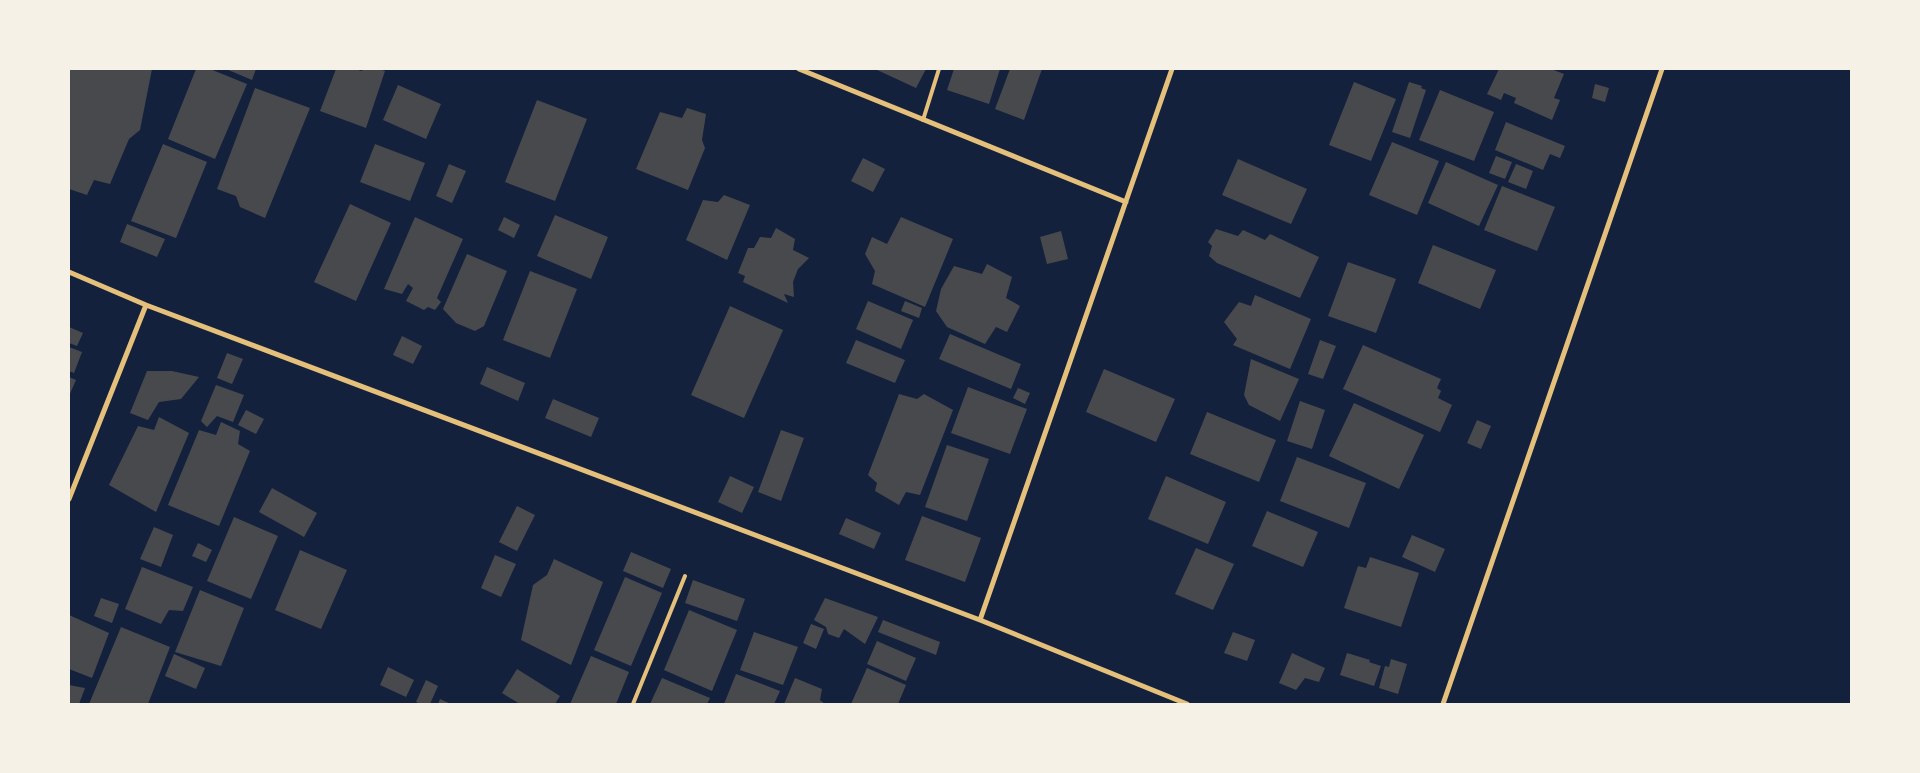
<svg xmlns="http://www.w3.org/2000/svg" width="1920" height="773" viewBox="0 0 1920 773" font-family="Mulish,sans-serif">
	<style>
		.building { fill: #48494c }
		.lines { fill: none; stroke-linecap: round; stroke-linejoin: round }
		.service { stroke: #e5c07b; stroke-width: 4 }
		.minor { stroke: #e5c07b; stroke-width: 5 }
	</style>
	<rect width="100%" height="100%" fill="#14213d"/>
	<path class="building" d="M69 69H152L140 130 129 139 110 184 94 180 87 195 69 189Z
		M196 69H210L247 84 215 159 168 139Z
		M226 69H256L252 80Z
		M336 69H354L362 71 363 69H379L385 71 366 128 320 111Z
		M875 69H926L916 88Z
		M954 69H1000L989 104 947 90Z
		M1010 69H1042L1024 120 995 109Z
		M1499 69H1551L1564 74 1554 98 1560 100 1552 120 1514 103 1516 98 1504 93 1501 100 1487 94Z
		M1354 82 1396 99 1371 161 1329 145Z
		M1409 82 1422 86 1421 88 1426 90 1410 138 1392 132Z
		M1595 84 1609 88 1605 102 1592 98Z
		M398 85 441 104 426 139 383 120Z
		M255 88 310 108 265 218 240 207 236 196 217 189Z
		M1440 90 1494 112 1474 161 1419 140Z
		M537 100 587 119 555 201 505 182Z
		M687 108 706 114 702 140 705 148 688 190 636 169 660 112 682 118Z
		M1506 122 1565 146 1560 158 1550 154 1543 170 1495 150Z
		M1392 142 1439 161 1417 215 1369 195Z
		M163 144 207 162 176 238 131 221Z
		M375 144 425 163 410 201 360 182Z
		M1496 156 1512 162 1505 179 1489 173Z
		M863 158 885 169 873 192 851 181Z
		M1238 159 1307 189 1291 224 1222 195Z
		M1446 162 1498 185 1479 226 1428 203Z
		M449 164 466 171 452 203 436 196Z
		M1516 164 1533 171 1526 189 1508 182Z
		M1502 186 1555 207 1537 251 1484 230Z
		M724 195 750 205 727 260 686 240 703 200 718 202Z
		M350 204 391 223 356 301 314 282Z
		M555 215 608 237 591 279 537 256Z
		M415 217 463 239 437 298 441 302 435 310 428 307 424 310 406 301 413 288 408 284 402 294 384 289Z
		M504 217 520 225 514 238 498 230Z
		M901 217 953 239 925 307 872 284 875 271 865 254 872 237 887 244Z
		M127 224 165 239 157 257 120 242Z
		M776 228 795 239 793 250 809 258 798 269 793 282 794 297 784 294 788 303 743 282 745 276 738 273 748 248H754L760 237 771 238Z
		M1216 229 1238 236 1243 230 1265 240 1270 234 1319 257 1300 298 1217 263 1209 256 1212 246 1208 242Z
		M1061 231 1068 259 1047 264 1040 237Z
		M1433 245 1496 270 1480 309 1418 283Z
		M467 254 507 271 484 326 475 331 456 323 443 309Z
		M1348 262 1396 279 1376 333 1328 316Z
		M987 264 1012 277 1006 298 1020 306 1007 332 996 327 985 344 947 327 936 311 941 289 954 266 982 274Z
		M530 271 577 289 550 358 503 340Z
		M1255 295 1311 319 1290 369 1233 345 1237 339 1224 322 1239 302 1251 306Z
		M868 301 913 320 901 349 856 329Z
		M905 301 922 308 919 318 901 311Z
		M730 306 783 330 744 418 691 395Z
		M69 327 83 333 77 346 69 343Z
		M950 334 1021 364 1011 389 939 359Z
		M402 336 422 346 413 364 393 355Z
		M856 340 905 360 895 383 846 363Z
		M1320 340 1336 346 1323 379 1308 374Z
		M1363 345 1441 379 1437 388 1441 391 1438 398 1452 405 1440 432 1343 389Z
		M69 347 82 352 74 373 69 371Z
		M227 353 243 359 232 384 217 378Z
		M1251 359 1299 379 1280 421 1249 405 1244 395Z
		M487 367 525 383 518 401 480 384Z
		M1104 369 1175 399 1156 442 1086 412Z
		M147 371H172L199 377 181 399 159 402 148 420 130 413Z
		M69 377 76 380 69 396Z
		M216 385 244 395 233 422 217 416 207 427 201 421Z
		M968 387 1027 409 1010 454 951 433Z
		M1018 388 1030 393 1025 404 1013 398Z
		M899 394 917 399 924 394 953 410 920 495 906 492 899 505 875 491 877 483 868 475Z
		M553 399 599 418 591 437 545 418Z
		M1300 401 1325 410 1312 449 1287 441Z
		M1354 403 1424 435 1399 489 1329 456Z
		M246 410 264 419 256 434 238 425Z
		M1207 412 1276 440 1259 482 1190 454Z
		M159 417 189 433 156 512 109 485 138 426 154 430Z
		M1477 420 1491 426 1481 449 1467 443Z
		M221 422 240 431 238 444 250 451 219 526 168 505 199 430 216 435Z
		M781 430 804 438 781 501 758 492Z
		M947 445 989 459 967 521 925 507Z
		M1297 457 1366 483 1349 528 1280 501Z
		M730 476 754 487 742 513 718 502Z
		M1166 476 1226 502 1208 544 1148 519Z
		M272 488 317 513 304 537 259 512Z
		M517 506 535 515 517 551 499 542Z
		M1267 511 1318 532 1303 567 1252 546Z
		M922 516 981 538 965 582 905 560Z
		M234 517 278 536 251 599 207 581Z
		M846 518 881 533 874 549 839 534Z
		M154 527 173 535 161 567 140 559Z
		M1412 535 1445 549 1435 572 1402 557Z
		M198 543 212 550 206 562 192 556Z
		M1196 548 1234 564 1213 610 1175 594Z
		M300 550 347 570 321 629 275 610Z
		M631 552 671 569 663 588 623 571Z
		M495 555 516 564 501 597 481 588Z
		M1370 557 1419 573 1401 627 1344 608 1358 566 1366 568Z
		M554 559 603 582 571 665 521 640 533 585 547 575Z
		M142 567 193 587 183 611 169 610 161 624 125 609Z
		M625 577 662 593 631 666 594 650Z
		M693 580 745 599 737 621 685 603Z
		M200 590 244 608 221 666 175 652Z
		M101 598 119 604 112 623 94 616Z
		M825 598 878 617 865 644 844 629 839 638 828 634 826 627 814 620Z
		M689 610 737 630 712 691 664 670Z
		M69 615 109 633 92 678 69 669Z
		M883 620 940 642 936 655 878 632Z
		M811 624 824 629 816 649 803 643Z
		M121 627 170 647 148 704H89Z
		M754 632 798 647 783 685 740 670Z
		M1233 632 1255 640 1247 661 1224 653Z
		M877 641 916 658 906 681 867 664Z
		M1292 653 1325 668 1319 682 1305 678 1296 690 1279 683Z
		M1347 653 1370 660 1369 662 1381 666 1374 686 1340 675Z
		M174 654 205 668 196 689 165 676Z
		M591 656 629 672 616 704H570Z
		M1391 659 1407 664 1398 694 1379 688 1385 666 1389 667Z
		M388 667 414 680 406 697 380 685Z
		M867 668 906 685 898 704H851Z
		M517 669 560 696 555 704H520L502 693Z
		M736 674 780 691 774 704H724Z
		M662 678 710 698 707 704H650Z
		M795 678 822 689 820 700 825 704H784Z
		M426 680 438 686 430 704H421L416 702Z
		M69 685 85 688 79 704H69Z
		M440 699 451 704H438Z"/>
	<g class="lines">
		<path class="service" d="M923 120 939 69
			M633 704 685 576"/>
		<path class="minor" d="M799 69 1126 202
			M69 272 146 305 980 620 1187 704
			M69 499 146 305
			M980 620 1172 69
			M1443 704 1662 69"/>
	</g>
	<rect width="1920" height="773" fill="none" stroke="#f6f1e7" stroke-width="140"/>
</svg>
